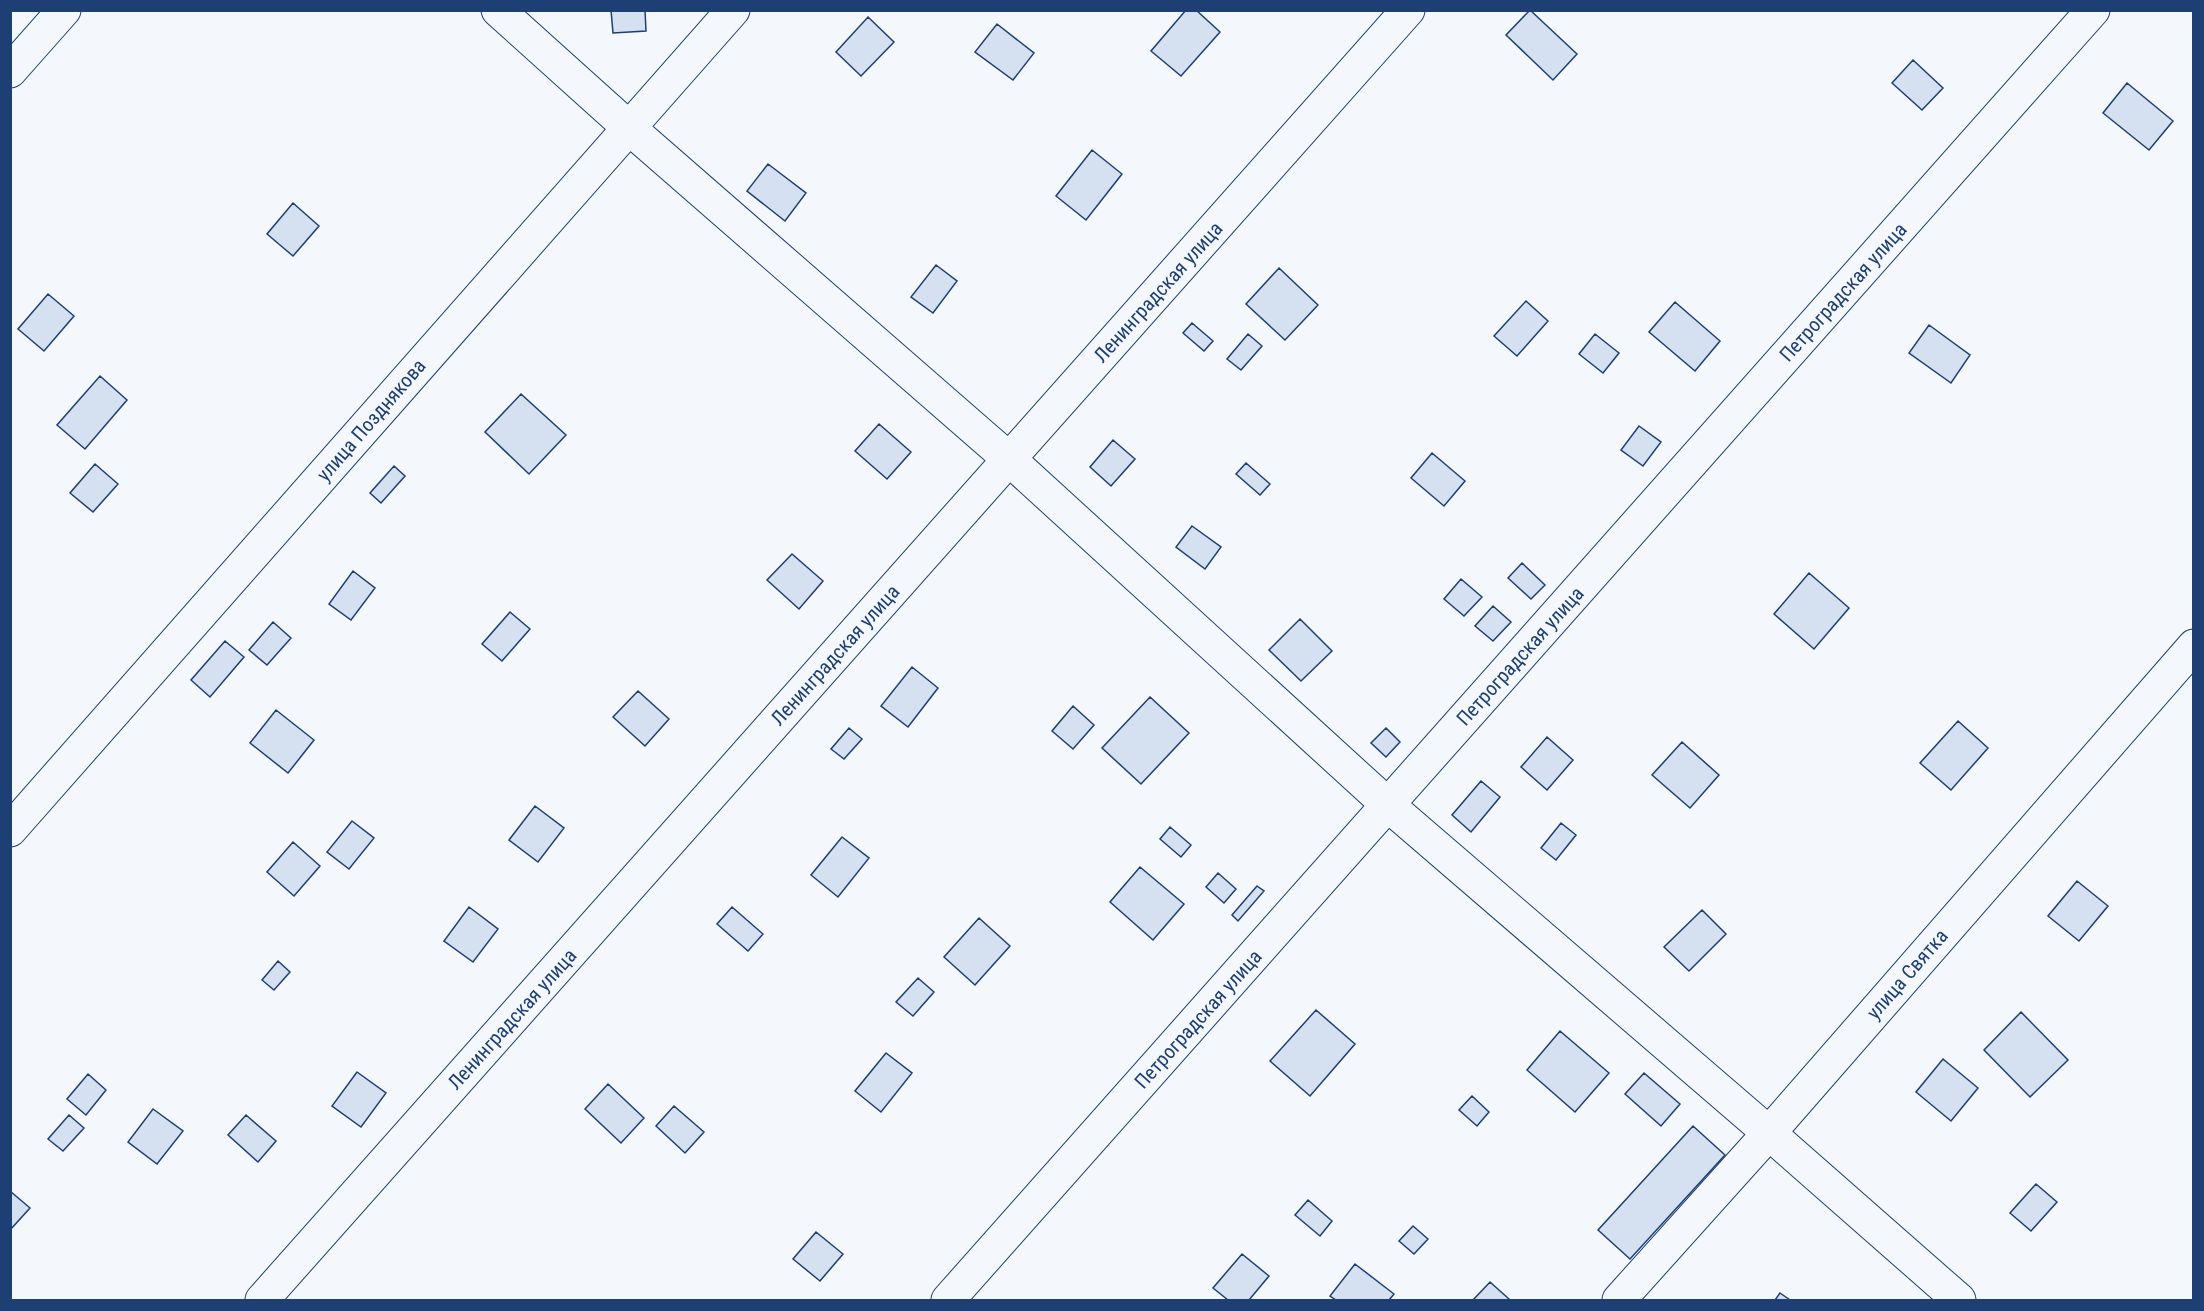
<svg xmlns="http://www.w3.org/2000/svg" width="2204" height="1311" viewBox="0 0 2204 1311" font-family="'Roboto Condensed',sans-serif">
	<style>
		.building { fill: #d5e0f0; stroke: #1d3f73; stroke-width: 1.5 }
		.lines { fill: none; stroke-linecap: round; stroke-linejoin: round }
		.minor-casing { stroke: #1d3f73; stroke-width: 35 }
		.minor { stroke: #f4f7fb; stroke-width: 33 }
		.labels { text-anchor: middle; dominant-baseline: central; stroke-width: 4.5; stroke-linejoin: round; paint-order: stroke }
		.street-label { font-size: 20px; fill: #1d3f73; stroke: #f4f7fb }
	</style>
	<rect width="100%" height="100%" fill="#f4f7fb"/>
	<path class="building" d="M611 10H645L646 31 613 33Z
		M1186 10H1196L1220 32 1181 76 1151 51Z
		M1530 10 1577 54 1553 80 1506 35Z
		M868 17 894 42 861 76 836 52Z
		M997 24 1034 53 1013 80 975 52Z
		M1913 60 1943 88 1922 110 1892 83Z
		M2127 83 2173 121 2149 150 2103 113Z
		M1092 150 1122 174 1086 220 1056 196Z
		M768 164 806 193 785 221 747 191Z
		M293 203 319 226 293 256 267 234Z
		M936 265 957 281 933 313 911 297Z
		M1279 268 1318 305 1285 340 1246 304Z
		M48 294 74 316 44 351 18 329Z
		M1526 301 1548 321 1517 356 1494 336Z
		M1675 302 1720 341 1695 371 1649 332Z
		M1192 323 1213 341 1204 351 1183 333Z
		M1929 325 1970 355 1951 383 1909 353Z
		M1248 334 1262 346 1241 370 1227 359Z
		M1595 334 1619 353 1603 373 1579 354Z
		M100 376 127 400 85 449 57 425Z
		M521 394 566 435 529 474 485 432Z
		M879 424 911 452 887 479 855 451Z
		M1639 426 1661 442 1643 466 1621 450Z
		M1113 440 1135 459 1111 486 1090 467Z
		M1432 453 1465 481 1444 506 1411 478Z
		M1246 463 1270 484 1260 495 1236 474Z
		M95 464 118 484 93 512 70 493Z
		M394 466 405 476 381 503 370 493Z
		M1192 526 1221 547 1205 569 1176 547Z
		M792 554 823 581 799 609 767 580Z
		M1522 563 1545 585 1531 599 1508 578Z
		M353 571 375 588 351 620 329 604Z
		M1809 573 1849 608 1814 649 1774 614Z
		M1461 579 1482 597 1464 616 1444 599Z
		M1493 606 1511 622 1493 641 1475 626Z
		M510 612 530 629 502 661 482 644Z
		M1300 619 1332 651 1301 681 1269 650Z
		M273 622 291 638 267 665 249 650Z
		M225 641 244 657 210 697 191 680Z
		M912 667 938 688 908 727 881 706Z
		M638 691 669 719 645 746 613 717Z
		M1150 697 1189 733 1141 784 1102 748Z
		M1073 706 1094 725 1073 749 1052 731Z
		M276 710 314 740 288 773 250 743Z
		M1958 721 1988 748 1951 790 1920 763Z
		M849 728 862 739 844 759 831 749Z
		M1386 728 1400 742 1386 757 1371 743Z
		M1547 737 1573 760 1547 790 1521 767Z
		M1682 742 1719 775 1690 808 1652 775Z
		M1481 781 1500 797 1471 832 1452 815Z
		M535 806 564 828 538 862 509 840Z
		M352 821 374 838 349 869 327 852Z
		M1561 823 1576 835 1556 860 1541 848Z
		M1170 827 1191 845 1181 857 1160 839Z
		M842 837 869 858 838 897 811 875Z
		M293 842 320 866 294 896 267 872Z
		M1140 867 1184 904 1153 940 1110 902Z
		M1218 873 1236 889 1224 903 1206 887Z
		M2077 881 2108 906 2079 941 2048 916Z
		M1257 886 1264 891 1238 921 1232 915Z
		M469 907 498 929 473 962 444 941Z
		M732 907 763 934 748 951 717 924Z
		M1702 910 1726 934 1689 971 1664 947Z
		M979 918 1010 946 975 985 944 957Z
		M278 961 290 972 274 990 262 980Z
		M918 978 934 992 913 1016 896 1002Z
		M1316 1010 1355 1044 1310 1096 1270 1061Z
		M2021 1012 2068 1060 2030 1097 1984 1050Z
		M1560 1031 1609 1073 1575 1112 1527 1070Z
		M886 1053 912 1073 881 1112 855 1091Z
		M1943 1059 1978 1088 1951 1121 1916 1092Z
		M357 1072 386 1093 361 1127 332 1106Z
		M1644 1073 1680 1104 1661 1126 1625 1094Z
		M88 1074 106 1090 86 1115 67 1099Z
		M608 1084 644 1118 621 1143 585 1109Z
		M1472 1096 1489 1112 1477 1126 1459 1110Z
		M674 1106 704 1132 685 1153 656 1126Z
		M153 1109 183 1131 157 1164 128 1142Z
		M69 1115 84 1128 63 1151 48 1139Z
		M246 1115 276 1141 258 1162 228 1135Z
		M1693 1126 1725 1155 1630 1259 1598 1230Z
		M2036 1184 2057 1202 2031 1231 2010 1213Z
		M10 1191 30 1208 10 1230Z
		M1308 1200 1332 1221 1320 1236 1295 1215Z
		M1413 1226 1428 1239 1414 1254 1399 1241Z
		M816 1232 843 1254 820 1281 793 1259Z
		M1242 1254 1269 1276 1249 1300H1228L1213 1288Z
		M1355 1264 1394 1294 1389 1300H1336L1330 1296Z
		M1490 1282 1509 1299 1507 1300H1473Z
		M1780 1293 1790 1300H1775Z"/>
	<g class="lines">
		<g class="minor-casing">
			<path id="minor" d="M498 10 628 127 1009 459 1388 805 1769 1133 1959 1300
				M10 71 64 10
				M10 830 733 10
				M262 1300 1408 10
				M948 1300 2093 10
				M1619 1300 1769 1133 2194 646"/>
		</g>
		<use href="#minor" class="minor"/>
	</g>
	<g class="labels">
		<g class="street-label">
			<text transform="translate(1158 292) rotate(-48)">Ленинградская улица</text>
			<text transform="translate(1843 292) rotate(-48)">Петроградская улица</text>
			<text transform="translate(371 420) rotate(-49)">улица Позднякова</text>
			<text transform="translate(835 655) rotate(-48)">Ленинградская улица</text>
			<text transform="translate(1520 656) rotate(-48)">Петроградская улица</text>
			<text transform="translate(1907 974) rotate(-49)">улица Святка</text>
			<text transform="translate(512 1019) rotate(-48)">Ленинградская улица</text>
			<text transform="translate(1198 1019) rotate(-48)">Петроградская улица</text>
		</g>
	</g>
	<rect width="2204" height="1311" fill="none" stroke="#1d3f73" stroke-width="24"/>
</svg>
